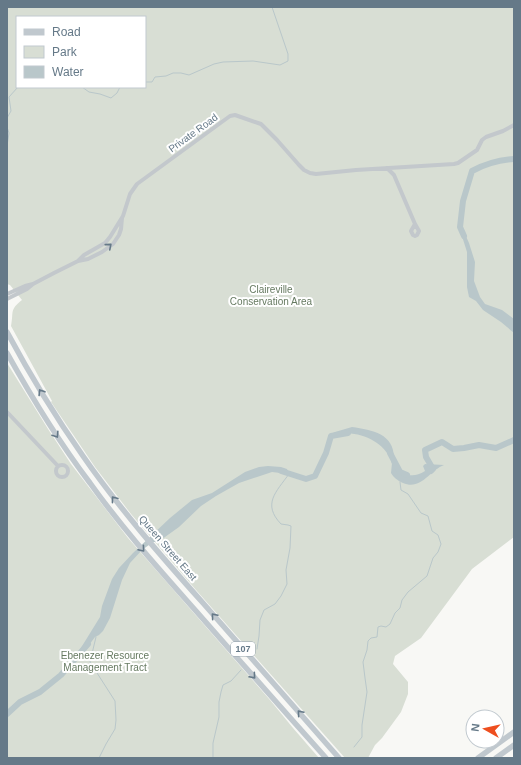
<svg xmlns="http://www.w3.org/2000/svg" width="521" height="765" viewBox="0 0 521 765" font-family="Arial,sans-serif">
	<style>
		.green { fill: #d8ded4; fill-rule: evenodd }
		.water { fill: #b9c7ca }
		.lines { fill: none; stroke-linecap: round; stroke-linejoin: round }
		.stream { stroke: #b9c7ca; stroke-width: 1 }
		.river { stroke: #b9c7ca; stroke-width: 6 }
		.minor { stroke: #c3c8cc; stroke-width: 4 }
		.major { stroke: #c0c8ce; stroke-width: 5.5 }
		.oneway { stroke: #657988 }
		.labels { text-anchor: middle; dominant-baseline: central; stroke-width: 4; stroke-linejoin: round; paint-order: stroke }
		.shield { fill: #fff; stroke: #93a1ac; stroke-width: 1 }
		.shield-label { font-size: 9px; font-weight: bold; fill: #657988 }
		.street-label { font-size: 10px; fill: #657988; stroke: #fff }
		.park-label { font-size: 10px; fill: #667a61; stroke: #fff }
	</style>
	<rect width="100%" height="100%" fill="#f8f8f5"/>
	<path class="green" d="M7 7H514V537L472 569 421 638 395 656 393 664 408 682V694L401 712 382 738 375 745 368 758H345L196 590 131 514 95 467 51 402 52 401 11 326C14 312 9 310 22 300L10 285 7 284ZM17 17H145V87H17Z
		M7 363 48 429 71 464 128 538 270 700 293 728 319 758H7Z"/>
	<path class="water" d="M461 230 464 232 469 243 475 262 474 281 480 297 485 304 502 310 514 319V333L501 322 483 310 476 301 469 297 467 287V252L461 233Z
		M352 427C373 430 395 434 394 460L392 461C383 442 362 431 340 434 336 435 332 437 328 438L329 435 335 432Z
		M392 463C402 474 411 480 425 471L423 466 425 464 444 465C430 470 421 491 403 483 397 480 394 478 391 473Z
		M268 466 281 467 287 469 289 474 272 472 239 483 216 496 201 506 179 527 158 542H153L142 550 130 563 122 580 110 618 103 631 99 635 95 637 86 649 79 651 100 617 102 606 112 579 119 568 133 553 170 518 192 500 212 493 245 472 259 467Z"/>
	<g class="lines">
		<path class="stream" d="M145 82H152L155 77 166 76 173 73H181L189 75 214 64 223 62 253 61 280 65 288 61V54L272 7
			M82 87 89 92 100 94 111 98 117 93 120 87
			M7 118 11 111 9 97 18 87
			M7 127 9 133 7 146
			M392 461V463
			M96 637 90 662 115 701 116 720 115 729 106 744 99 758
			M257 649 259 636 260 620 264 610 275 604 281 596 287 584 286 570 290 548 291 526 288 525 281 524C262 504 276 492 289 474
			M354 747 362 737V725L367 692 365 678 363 662 367 650 368 641 371 638 377 637 378 627 381 626 386 627 390 624 395 613 400 608 402 600 408 592 427 576 433 558 438 552 441 544 438 535 432 531 428 516 421 513 408 494 401 490 400 482
			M213 758V743L219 717V702L221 692 223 685 231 681 241 670"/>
		<path class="river" d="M464 236 460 227 463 201 472 171C485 164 499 160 514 159
			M390 453 400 472 407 475
			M281 471 306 479 315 476 326 453 331 436 348 433
			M431 471 433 469 426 457 425 450 442 442 453 449 464 448 479 445 496 448 514 440
			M7 714 20 702 40 692 61 675 88 644"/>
		<path class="minor" d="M387 168 394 175 415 224 411 231 413 235 415 236 417 235 419 231 415 224
			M78 261 84 255 105 243 110 237 123 216 130 194 137 184 230 116 235 115 261 124 277 140 299 165 304 170 310 173 316 174 356 170 454 164 458 163 477 150 482 140 486 137 503 131 514 125
			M7 294 25 286 33 284
			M7 299 27 289 33 284 54 273 78 261 88 259 102 252 113 244 119 235 121 229 122 218
			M7 412 58 466
			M56 471a6 6 0 1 1 12 0a6 6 0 1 1-12 0Z"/>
		<path class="major" d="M7 332C30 375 55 416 83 456 119 508 161 556 203 603 249 655 294 707 339 758
			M7 353C32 398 59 442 90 483 122 528 159 569 196 611 239 660 282 709 326 758
			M478 758 514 732
			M496 758 514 745"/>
	</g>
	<defs><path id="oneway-chevron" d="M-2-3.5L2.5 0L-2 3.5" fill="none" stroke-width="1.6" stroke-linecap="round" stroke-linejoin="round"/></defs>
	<g class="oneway">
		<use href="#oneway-chevron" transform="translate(109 246) rotate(-41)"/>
		<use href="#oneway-chevron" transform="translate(41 392) rotate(-122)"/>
		<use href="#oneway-chevron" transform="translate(56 435) rotate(57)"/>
		<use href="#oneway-chevron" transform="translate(114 499) rotate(-128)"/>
		<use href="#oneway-chevron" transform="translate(142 549) rotate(50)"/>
		<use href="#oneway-chevron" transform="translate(214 616) rotate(-131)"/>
		<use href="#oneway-chevron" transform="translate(253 676) rotate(49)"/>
		<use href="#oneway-chevron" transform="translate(300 713) rotate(-131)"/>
	</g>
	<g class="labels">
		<rect class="shield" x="231" y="642" width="24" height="14" rx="3"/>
		<g class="shield-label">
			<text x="243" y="649">107</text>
		</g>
		<g class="street-label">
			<text transform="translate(193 133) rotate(-36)">Private Road</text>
			<text transform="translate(168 548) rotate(49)">Queen Street East</text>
		</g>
		<g class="park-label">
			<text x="271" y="289">Claireville<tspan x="271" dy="12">Conservation Area</tspan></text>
			<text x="105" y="655">Ebenezer Resource<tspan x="105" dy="12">Management Tract</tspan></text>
		</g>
	</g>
	<rect width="521" height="765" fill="none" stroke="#657988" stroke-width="16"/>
	<rect x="16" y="16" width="130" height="72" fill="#ffffff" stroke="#c1c9cf"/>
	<rect x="24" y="29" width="20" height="6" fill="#c0c8ce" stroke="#c1c9cf"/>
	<text x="52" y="36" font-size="12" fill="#657988">Road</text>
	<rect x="24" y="46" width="20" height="12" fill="#d8ded4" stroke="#c1c9cf"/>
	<text x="52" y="56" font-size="12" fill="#657988">Park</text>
	<rect x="24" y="66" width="20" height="12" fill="#b9c7ca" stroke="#c1c9cf"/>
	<text x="52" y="76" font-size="12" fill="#657988">Water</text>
	<g transform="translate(485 729) rotate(278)"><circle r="19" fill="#ffffff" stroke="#c1c9cf"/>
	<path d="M0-3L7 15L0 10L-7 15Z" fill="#ee4e1f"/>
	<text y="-6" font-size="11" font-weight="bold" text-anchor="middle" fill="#657988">N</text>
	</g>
</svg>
